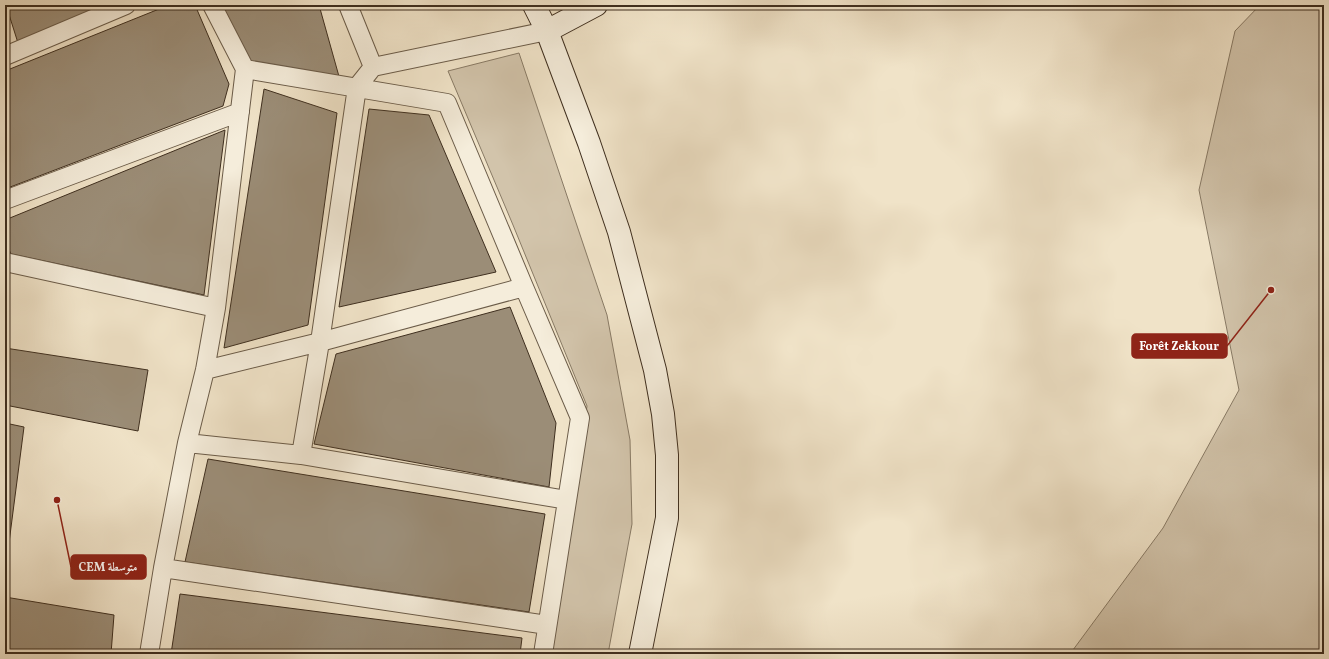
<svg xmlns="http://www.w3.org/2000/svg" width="1329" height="659" viewBox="0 0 1329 659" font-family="Vollkorn,Amiri,serif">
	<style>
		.green { fill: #d2c4ab; stroke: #887a65 }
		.building { fill: #9b8d77; stroke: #3f2f1f }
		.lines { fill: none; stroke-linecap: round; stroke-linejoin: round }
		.street-casing { stroke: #6b5c49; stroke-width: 20 }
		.secondary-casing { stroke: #3f2f1f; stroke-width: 24 }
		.street { stroke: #f5eddb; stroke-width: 18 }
		.secondary { stroke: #f5eddb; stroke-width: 22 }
		.leader { fill: none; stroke: #8f2418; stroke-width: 1.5 }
		.callout-dot { fill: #8f2418; stroke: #f5eddb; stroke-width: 1.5 }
		.callout { fill: #8f2418; stroke: #8f2418; stroke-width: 1.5 }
		.callout-label { font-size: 12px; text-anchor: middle; font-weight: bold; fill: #fff }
	</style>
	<rect width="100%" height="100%" fill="#f0e3c8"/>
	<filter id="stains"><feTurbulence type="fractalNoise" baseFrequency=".005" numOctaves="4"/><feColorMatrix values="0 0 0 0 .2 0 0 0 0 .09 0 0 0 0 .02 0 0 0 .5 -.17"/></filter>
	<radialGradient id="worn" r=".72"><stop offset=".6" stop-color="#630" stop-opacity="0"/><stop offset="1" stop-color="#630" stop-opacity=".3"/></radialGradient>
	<path class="green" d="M1260 5H1324V654H1070L1163 528 1239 390 1199 190 1235 31Z
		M519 53 607 315 630 440 632 524 608 654H551L587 406 513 225 448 71Z"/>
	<path class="building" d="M6 5H104L18 43Z
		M169 5H195L229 84 223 106 5 189V71Z
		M222 5H319L340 80 249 63Z
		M550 5H574L569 7H551Z
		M264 89 337 113 308 325 224 348Z
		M369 109 429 115 496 272 339 307Z
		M225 130 204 295 11 254 5 241V220Z
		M510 307 556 423 549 487 314 444 336 354Z
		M5 348 148 370 138 431 5 405Z
		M5 423 24 427 6 566H5Z
		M208 459 545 514 529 612 185 562Z
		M180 594 522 638 520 654H171Z
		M5 597 114 615 111 654H5Z"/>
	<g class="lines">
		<g class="street-casing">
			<path id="street" d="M348 5 373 67
				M5 56 126 5
				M245 69 447 103 524 287 580 418 543 654
				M5 200 240 112
				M5 262 216 308
				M205 370 320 342 524 287
				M187 443 301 455 567 500
				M301 455 320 342 357 87 373 67 547 31
				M163 568 547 625
				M149 654 163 568 187 443 205 370 216 308 245 69 212 5"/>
		</g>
		<g class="secondary-casing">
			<path id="secondary" d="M534 5 547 31 589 143 619 232 655 370 663 414 667 455V518L640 654
				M547 31 596 5"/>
		</g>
		<use href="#street" class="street"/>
		<use href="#secondary" class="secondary"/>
	</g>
	<path class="leader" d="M1271 290L1227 346M57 500L71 567"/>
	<g class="callout-dot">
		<circle cx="1271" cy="290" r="4"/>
		<circle cx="57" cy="500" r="4"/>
	</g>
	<g class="callout">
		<rect x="1132" y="334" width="95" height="24" rx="4"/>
		<rect x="71" y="555" width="75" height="24" rx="4"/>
	</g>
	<g class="callout-label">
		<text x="1179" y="350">Forêt Zekkour</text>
		<text x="108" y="571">CEM متوسطة</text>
	</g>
	<rect width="1329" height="659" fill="none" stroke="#f0e3c8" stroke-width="20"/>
	<rect x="6" y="6" width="1317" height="647" fill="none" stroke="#3f2f1f" stroke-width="2"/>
	<rect x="10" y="10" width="1309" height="639" fill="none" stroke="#3f2f1f"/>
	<rect width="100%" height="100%" filter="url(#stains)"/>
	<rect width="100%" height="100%" fill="url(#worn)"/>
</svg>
